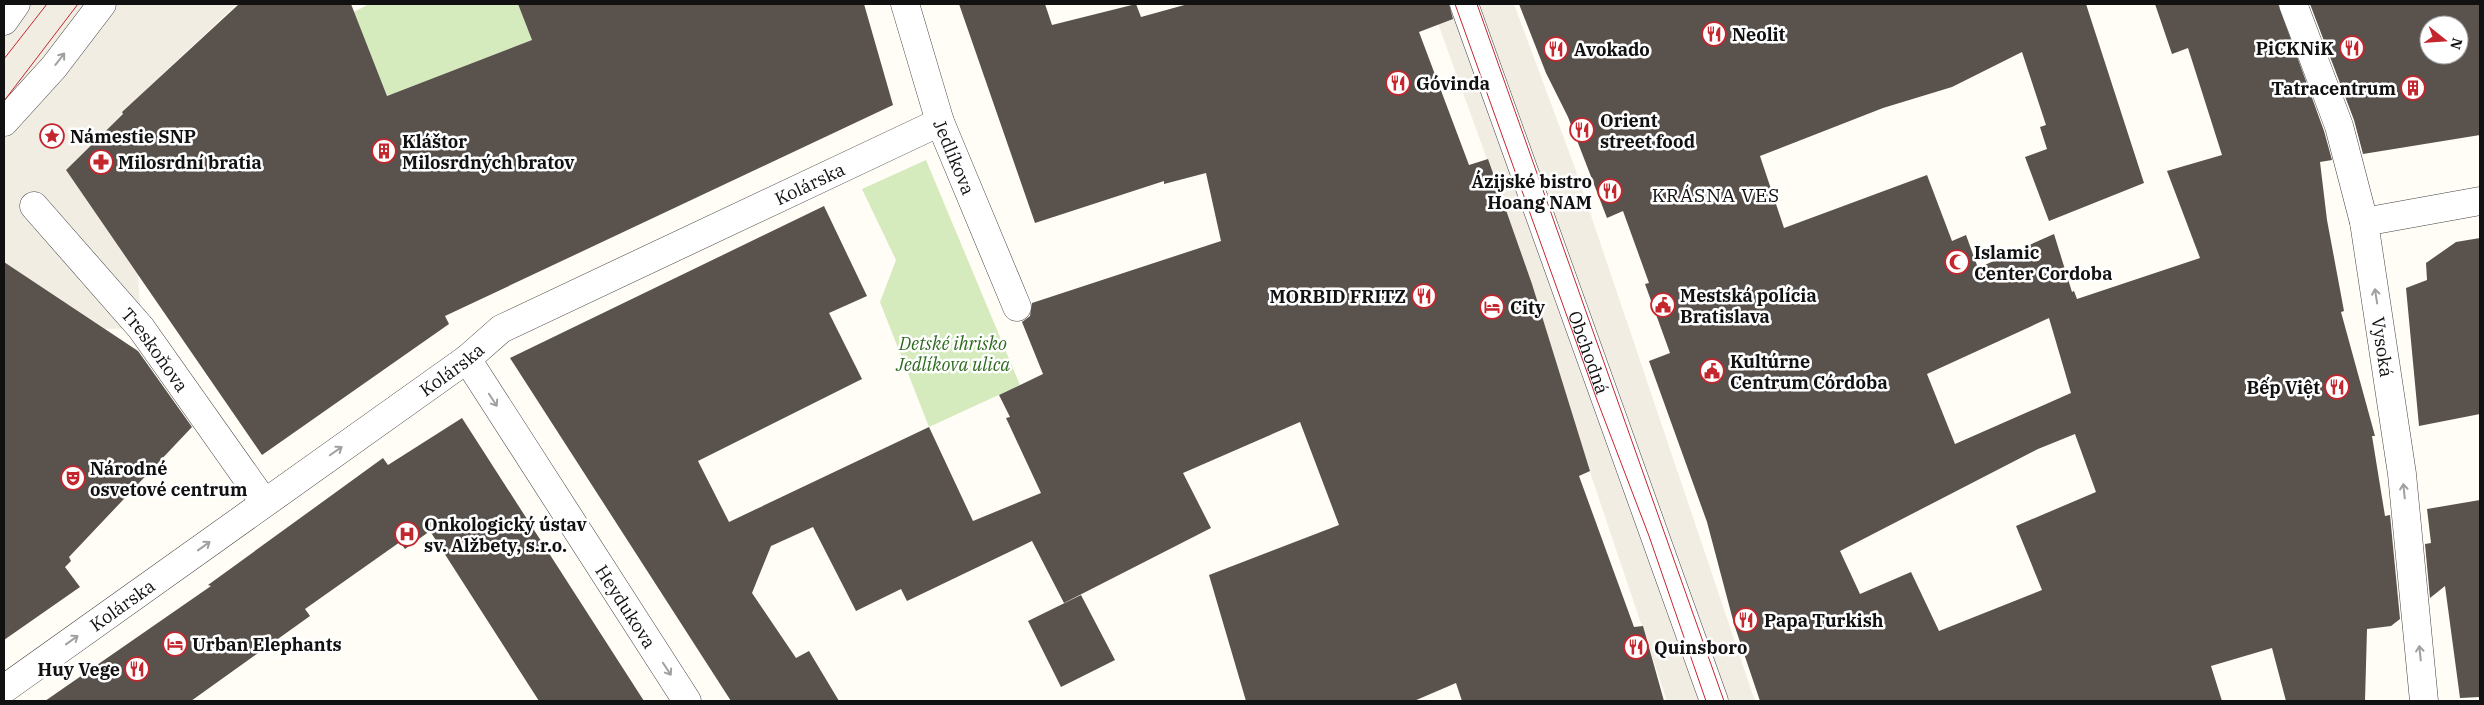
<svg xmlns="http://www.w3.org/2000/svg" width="2484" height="705" viewBox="0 0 2484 705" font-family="'IBM Plex Serif',serif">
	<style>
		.green { fill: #d5ebbd }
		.plaza { fill: #f1ede2 }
		.building { fill: #5a524d; fill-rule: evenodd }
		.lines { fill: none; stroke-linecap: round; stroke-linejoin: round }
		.minor-casing { stroke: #444; stroke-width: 29 }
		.minor { stroke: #fff; stroke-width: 28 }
		.tram { stroke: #c4262e; stroke-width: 1 }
		.oneway { stroke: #a0a0a0 }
		.labels { text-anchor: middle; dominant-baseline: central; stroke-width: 5; stroke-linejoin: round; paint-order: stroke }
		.poi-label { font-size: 18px; font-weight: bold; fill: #111; stroke: #fff; text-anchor: start }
		.street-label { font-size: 18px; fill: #111; stroke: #fff }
		.park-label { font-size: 18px; font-style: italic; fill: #2f6b1f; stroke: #fff }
		.neighbourhood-label { font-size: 19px; letter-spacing: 1px; fill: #111; stroke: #fff }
	</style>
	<rect width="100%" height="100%" fill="#fffdf5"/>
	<path class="green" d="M369 4H518L532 40 387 96 354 12Z
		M926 160 1020 385 929 427 880 302 896 260 862 189Z"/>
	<path class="plaza" d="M4 4H237L122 112 123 114 66 170 138 273 141 328 105 329 4 262Z
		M1431 4H1514L1575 168 1755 701H1667L1589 469 1532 284Z"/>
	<path class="building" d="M239 4H351L387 96 532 40 518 4H864L893 105 445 316 449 324 262 455 66 170 123 114 122 112Z
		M959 4H1045L1052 25 1136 4 1141 17 1188 4H1449L1453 19 1419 32 1469 165 1488 159 1532 284 1590 471 1579 476 1634 627 1643 626 1664 701H1462L1456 683 1414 701H1246L1209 575 1339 525 1300 422 1183 473 1211 528 1064 603 1032 541 907 601 901 589 856 611 813 527 771 546 752 593 796 658 809 651 839 701H731L510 358 824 206 867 296 829 313 862 379 698 461 729 522 929 427 973 521 1041 493 1006 418 1010 417 999 395 1043 374 1022 322 1030 316 1032 303 1221 241 1206 173 1164 184V181L1035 223Z
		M1519 4H2086L2144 183 2049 221 2025 157 2047 149 2040 127 2046 125 2022 52 1952 87 1883 108 1760 156 1784 228 1927 175 1952 241 1966 235 1978 268 2054 234 2072 292 2074 291 2077 299 2200 258 2167 171 2222 155 2188 48 2172 54 2155 4H2278L2324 131 2332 160 2320 162 2327 220 2344 311 2341 312 2375 436H2372L2385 516 2390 515 2400 619 2391 626 2367 629 2365 701H2286L2272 648 2211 666 2222 701H1760L1734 624 1707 522 1649 361 1670 353 1645 284 1649 283 1623 211 1607 218 1568 117 1546 73ZM2049 318 2071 393 1955 444 1927 374ZM2075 434 2096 492 2016 526 2042 590 1939 631 1911 572 1860 594 1840 551 2038 449Z
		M2310 4H2480V135L2363 154 2354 120ZM2429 25H2459V55H2429Z
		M2480 238V414L2419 426 2406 288 2427 280 2426 263 2456 242Z
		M4 262 138 351 192 427 69 557 71 561 65 567 80 587 4 640Z
		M462 418 644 701H539L430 531 405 549 400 542 305 609 310 616 191 701H45L211 586 208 585 383 458 388 465Z
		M2480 500V697L2460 698 2445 586 2430 598 2425 544 2431 543 2427 509Z
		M1081 595 1115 660 1061 687 1028 621Z"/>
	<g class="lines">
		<g class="minor-casing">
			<g id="minor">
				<path id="s1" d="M905 4 940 122 1017 307"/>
				<path id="s2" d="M1464 4 1714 701"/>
				<path id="s3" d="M2293 4 2339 126 2364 222 2402 474 2424 701"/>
				<path d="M4 21 16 4"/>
				<path d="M4 122 54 67 102 4"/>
				<path id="s4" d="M34 206 141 328 264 502"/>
				<path d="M2364 222 2480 201"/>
				<path id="s5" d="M467 359 687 701"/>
				<path id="s6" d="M4 689 467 359 501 329 940 122"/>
			</g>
		</g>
		<use href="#minor" class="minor"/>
		<path class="tram" d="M1455 4 1597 400 1649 536 1706 701
			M1477 4 1724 701
			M4 59 47 4
			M4 101 78 4"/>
	</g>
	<defs><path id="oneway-shaft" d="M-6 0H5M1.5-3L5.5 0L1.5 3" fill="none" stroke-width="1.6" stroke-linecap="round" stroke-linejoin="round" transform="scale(1.25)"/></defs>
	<g class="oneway">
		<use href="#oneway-shaft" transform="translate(60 59) rotate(-52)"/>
		<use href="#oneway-shaft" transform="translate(2376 296) rotate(-99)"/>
		<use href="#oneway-shaft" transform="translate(493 400) rotate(57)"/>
		<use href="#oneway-shaft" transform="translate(336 451) rotate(-35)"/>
		<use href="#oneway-shaft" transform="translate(2404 491) rotate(-96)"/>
		<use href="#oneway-shaft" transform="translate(204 546) rotate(-36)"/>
		<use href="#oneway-shaft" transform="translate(72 640) rotate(-36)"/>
		<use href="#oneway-shaft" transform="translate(2420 653) rotate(-96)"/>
		<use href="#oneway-shaft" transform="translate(667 669) rotate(57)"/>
	</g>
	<defs>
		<g id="restaurant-ring" transform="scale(1.25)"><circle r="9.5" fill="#fff" stroke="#c4262e" stroke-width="1.5"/><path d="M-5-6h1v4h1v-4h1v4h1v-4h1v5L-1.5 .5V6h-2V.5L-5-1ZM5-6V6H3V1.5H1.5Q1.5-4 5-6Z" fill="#c4262e"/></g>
		<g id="building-ring" transform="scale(1.25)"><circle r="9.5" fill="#fff" stroke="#c4262e" stroke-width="1.5"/><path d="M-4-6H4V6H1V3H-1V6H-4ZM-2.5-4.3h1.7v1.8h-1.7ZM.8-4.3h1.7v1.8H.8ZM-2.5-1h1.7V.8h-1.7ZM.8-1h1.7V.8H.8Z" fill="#c4262e"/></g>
		<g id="sight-ring" transform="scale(1.25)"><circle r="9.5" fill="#fff" stroke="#c4262e" stroke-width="1.5"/><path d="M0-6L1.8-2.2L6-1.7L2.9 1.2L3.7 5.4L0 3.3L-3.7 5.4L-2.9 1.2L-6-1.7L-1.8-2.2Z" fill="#c4262e"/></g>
		<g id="pharmacy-ring" transform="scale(1.25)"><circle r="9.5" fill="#fff" stroke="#c4262e" stroke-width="1.5"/><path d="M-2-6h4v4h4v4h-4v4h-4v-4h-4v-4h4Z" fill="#c4262e"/></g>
		<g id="mosque-ring" transform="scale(1.25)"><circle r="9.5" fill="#fff" stroke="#c4262e" stroke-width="1.5"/><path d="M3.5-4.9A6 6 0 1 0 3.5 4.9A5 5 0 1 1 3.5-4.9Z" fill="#c4262e"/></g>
		<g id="civic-ring" transform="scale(1.25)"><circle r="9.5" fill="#fff" stroke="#c4262e" stroke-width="1.5"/><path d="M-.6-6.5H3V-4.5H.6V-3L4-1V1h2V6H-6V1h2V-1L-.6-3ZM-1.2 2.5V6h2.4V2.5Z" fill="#c4262e"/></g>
		<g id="hotel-ring" transform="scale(1.25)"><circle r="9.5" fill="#fff" stroke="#c4262e" stroke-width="1.5"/><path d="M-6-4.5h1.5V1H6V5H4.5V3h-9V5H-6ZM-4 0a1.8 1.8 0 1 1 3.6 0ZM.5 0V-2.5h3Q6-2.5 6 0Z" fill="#c4262e"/></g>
		<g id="theatre-ring" transform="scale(1.25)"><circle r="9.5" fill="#fff" stroke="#c4262e" stroke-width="1.5"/><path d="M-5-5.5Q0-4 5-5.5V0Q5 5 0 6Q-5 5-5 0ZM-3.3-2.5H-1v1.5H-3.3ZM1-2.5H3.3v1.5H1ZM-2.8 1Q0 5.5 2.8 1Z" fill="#c4262e"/></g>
		<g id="hospital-ring" transform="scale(1.25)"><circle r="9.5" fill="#fff" stroke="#c4262e" stroke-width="1.5"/><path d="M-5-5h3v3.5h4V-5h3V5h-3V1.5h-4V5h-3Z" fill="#c4262e"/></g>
	</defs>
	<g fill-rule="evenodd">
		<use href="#restaurant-ring" x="1714" y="34"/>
		<use href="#restaurant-ring" x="2352" y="48"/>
		<use href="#restaurant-ring" x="1556" y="49"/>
		<use href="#restaurant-ring" x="1398" y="83"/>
		<use href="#building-ring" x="2413" y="88"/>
		<use href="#restaurant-ring" x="1582" y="130"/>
		<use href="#sight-ring" x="52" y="136"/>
		<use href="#building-ring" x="384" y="151"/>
		<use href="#pharmacy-ring" x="101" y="162"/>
		<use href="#restaurant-ring" x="1610" y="191"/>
		<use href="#mosque-ring" x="1957" y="262"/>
		<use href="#restaurant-ring" x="1424" y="296"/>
		<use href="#civic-ring" x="1663" y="305"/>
		<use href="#hotel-ring" x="1492" y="307"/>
		<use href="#civic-ring" x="1712" y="371"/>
		<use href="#restaurant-ring" x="2337" y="387"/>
		<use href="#theatre-ring" x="73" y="478"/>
		<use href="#hospital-ring" x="407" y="534"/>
		<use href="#restaurant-ring" x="1746" y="620"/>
		<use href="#hotel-ring" x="175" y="644"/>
		<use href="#restaurant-ring" x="1636" y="647"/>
		<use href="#restaurant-ring" x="137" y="669"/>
	</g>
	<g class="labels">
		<g class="poi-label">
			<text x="1732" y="34">Neolit</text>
			<text x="2334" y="48" text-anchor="end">PiCKNiK</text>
			<text x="1574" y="49">Avokado</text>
			<text x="1416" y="83">Góvinda</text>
			<text x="2396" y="88" text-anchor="end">Tatracentrum</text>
			<text x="1600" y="120">Orient<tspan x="1600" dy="21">street food</tspan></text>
			<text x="70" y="136">Námestie SNP</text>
			<text x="402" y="141">Kláštor<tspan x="402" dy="21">Milosrdných bratov</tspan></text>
			<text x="118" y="162">Milosrdní bratia</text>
			<text x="1592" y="181" text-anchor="end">Ázijské bistro<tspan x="1592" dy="21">Hoang NAM</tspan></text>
			<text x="1974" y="252">Islamic<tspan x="1974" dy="21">Center Cordoba</tspan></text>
			<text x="1680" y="295">Mestská polícia<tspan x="1680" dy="21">Bratislava</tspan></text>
			<text x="1406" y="296" text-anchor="end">MORBID FRITZ</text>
			<text x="1510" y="307">City</text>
			<text x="1730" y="361">Kultúrne<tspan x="1730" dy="21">Centrum Córdoba</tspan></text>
			<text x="2320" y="387" text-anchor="end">Bếp Việt</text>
			<text x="90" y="468">Národné<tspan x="90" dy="21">osvetové centrum</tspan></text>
			<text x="424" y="524">Onkologický ústav<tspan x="424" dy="21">sv. Alžbety, s.r.o.</tspan></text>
			<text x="1764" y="620">Papa Turkish</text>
			<text x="192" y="644">Urban Elephants</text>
			<text x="1654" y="647">Quinsboro</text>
			<text x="120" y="669" text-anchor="end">Huy Vege</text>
		</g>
		<g class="street-label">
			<text stroke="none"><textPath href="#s1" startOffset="161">Jedlíkova</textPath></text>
			<text stroke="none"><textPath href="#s6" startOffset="955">Kolárska</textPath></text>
			<text stroke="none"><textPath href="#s3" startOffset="356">Vysoká</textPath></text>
			<text stroke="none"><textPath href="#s4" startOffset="188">Treskoňova</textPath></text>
			<text stroke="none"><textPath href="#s2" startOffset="370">Obchodná</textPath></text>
			<text stroke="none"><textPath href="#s6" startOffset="550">Kolárska</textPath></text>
			<text stroke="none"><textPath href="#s6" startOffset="145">Kolárska</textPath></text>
			<text stroke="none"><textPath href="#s5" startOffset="294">Heydukova</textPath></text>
		</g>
		<g class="park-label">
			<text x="953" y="343">Detské ihrisko<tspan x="953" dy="21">Jedlíkova ulica</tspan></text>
		</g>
		<g class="neighbourhood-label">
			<text x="1716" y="195">KRÁSNA VES</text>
		</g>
	</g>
	<rect width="2484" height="705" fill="none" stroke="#111111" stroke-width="10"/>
	<g transform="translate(2444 40) rotate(107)"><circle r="24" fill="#ffffff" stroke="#a0a0a0"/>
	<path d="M0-4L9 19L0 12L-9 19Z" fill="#c4262e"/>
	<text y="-8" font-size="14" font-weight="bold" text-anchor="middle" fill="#111111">N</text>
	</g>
</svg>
